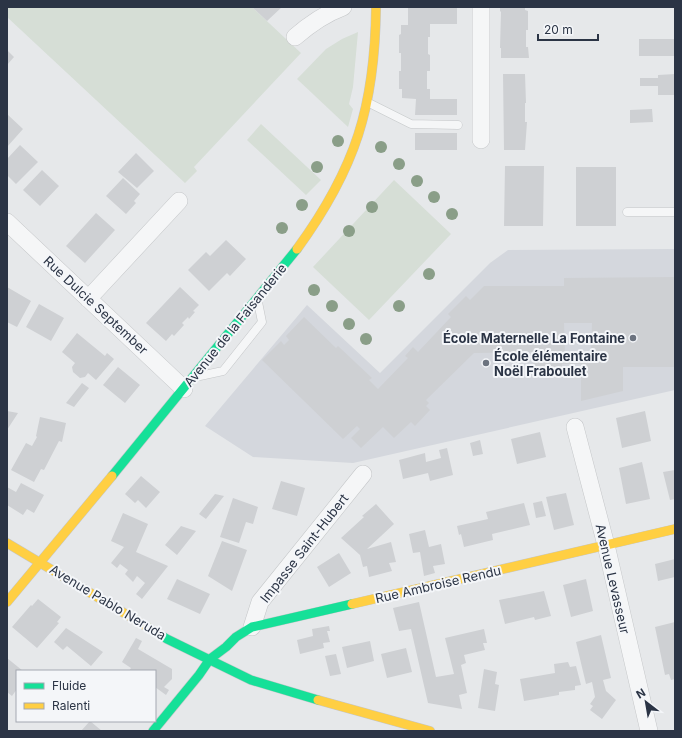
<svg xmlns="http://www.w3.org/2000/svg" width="682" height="738" viewBox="0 0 682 738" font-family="Inter,sans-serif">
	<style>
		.built { fill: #d4d7dd }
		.green { fill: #d6ded6 }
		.building { fill: #ced0d3; fill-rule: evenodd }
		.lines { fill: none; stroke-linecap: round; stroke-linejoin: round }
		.lane-casing { stroke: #c4c6c8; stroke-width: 9 }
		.street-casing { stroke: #c4c6c8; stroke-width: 18 }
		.fast-casing { stroke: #c4c6c8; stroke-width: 10 }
		.slow-casing { stroke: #c4c6c8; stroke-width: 10 }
		.lane { stroke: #f5f6f7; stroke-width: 8 }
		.street { stroke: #f5f6f7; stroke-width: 17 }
		.fast { stroke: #16e098; stroke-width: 9 }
		.slow { stroke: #ffcf43; stroke-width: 9 }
		.tree { fill: #8a9e88 }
		.poi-dot { fill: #6c737f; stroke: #f4f6f9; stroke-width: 1.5 }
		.labels { text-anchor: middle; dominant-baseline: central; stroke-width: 4; stroke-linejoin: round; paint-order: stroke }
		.street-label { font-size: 13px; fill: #2b3445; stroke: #f4f6f9 }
		.poi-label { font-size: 13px; font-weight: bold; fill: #2b3445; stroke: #f4f6f9; text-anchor: end }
	</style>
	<rect width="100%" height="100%" fill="#e6e8ea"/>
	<path class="built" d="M675 249V390L353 463 253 457 205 426 307 305 380 373 490 263 508 250Z"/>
	<path class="green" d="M7 7H252L301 53 194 167 197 171 185 183 7 17Z
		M358 32 353 87 349 104 353 109 348 127 297 79 326 49 342 39Z
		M261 124 321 180 306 195 247 140Z
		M394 180 451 234 369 320 313 267Z"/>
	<path class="building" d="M252 7H282L267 21Z
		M500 7H525V10L528 11V30H526V47H528L529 58H501V48H500L501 12 500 11Z
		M408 8H457V24H430V37H428V54L430 55V71H427V89H430V99H457V115H415L416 99 402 98V89H399V71H401V53H399V35L401 34V25H408Z
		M639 39H675V56H639Z
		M7 50 14 57 7 65Z
		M503 74H525L526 103H525V122H527L525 150H504Z
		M675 74V95H658V86H640V78H658V75Z
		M652 109 653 122 630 123V110Z
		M7 114 23 129 7 147Z
		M415 133H457V150H415Z
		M20 145 38 162 16 184 7 175V159Z
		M136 153 154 171 137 188 118 172Z
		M505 166H544L543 226H504Z
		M576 167H616V226H576Z
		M42 170 59 186 40 206 23 190Z
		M123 178 140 194 134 201 136 203 126 214 106 196Z
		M96 213 115 230 85 263 66 246Z
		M226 240 246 259 230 276 227 273 209 291 188 270 206 252 210 256Z
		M675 277V367H623V391L581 401V364H562V377H533V352L474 353 426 400 429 403 426 406 430 410 415 426 411 422 394 438 383 427 361 448 351 438 360 429 357 426 343 439 262 360 281 341 284 345 289 340 286 336 304 317 336 348 338 346 372 378 369 380 378 389 408 358 405 356 413 347 418 352 451 317 448 314 466 296 470 300 484 286H564V278ZM564 323H592L591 353H565Z
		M7 287 31 301 17 327 7 322Z
		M180 287 199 305 193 311 195 312 189 319 188 317 182 323 184 325 174 336 172 334 166 341 146 323Z
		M39 304 64 318 51 341 26 327Z
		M77 333 105 356 107 353 114 359 96 380 88 373 85 377 80 378 73 372 72 367 75 363 62 352Z
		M118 367 140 385 125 403 103 385Z
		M82 383 89 388 74 407 66 403Z
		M7 411 18 413 7 430Z
		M645 411 651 441 622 448 616 418Z
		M40 417 66 423 62 442 59 441 44 470 41 469 34 482 11 470 26 443 32 446 37 437 36 436Z
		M540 432 546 457 517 464 511 439Z
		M480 440 483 454 473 456 470 443Z
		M447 448 453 475 430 481 428 473 403 479 399 460 425 453 426 462 441 458 439 450Z
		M642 462 650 499 626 504 619 468Z
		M675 470V499L670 500 663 472Z
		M141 476 160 492 146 508 138 500 135 503 125 494Z
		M281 481 305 488 297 516 272 509Z
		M21 483 44 495 34 513 27 509 23 515 7 505V487L16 492Z
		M566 493 574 525 554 530 546 497Z
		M215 494 224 496 206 519 199 514Z
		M233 498 258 507 253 524 246 522 239 543 220 537Z
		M542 501 546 516 536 518 533 503Z
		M524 503 530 525 492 534 493 540 464 547 461 534 459 535 457 526 488 519 486 512Z
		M376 504 394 524 367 549 391 542 396 562 389 563 392 571 369 577 367 566 363 567 360 555 341 538 364 517 362 516Z
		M123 513 148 524 136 552 168 566 142 599 136 594 145 583 137 576 133 582 125 574 128 570 120 564 117 568 111 563 124 547 111 541Z
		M181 526 196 531 177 555 165 545Z
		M425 530 429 547 441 544 445 564 433 566 435 573 424 576 420 552 413 553 409 534Z
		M222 541 247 550 232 591 208 576Z
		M339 553 351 573 329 587 317 567Z
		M675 559V577L658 581 655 564Z
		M177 579 210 594 200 614 167 599Z
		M586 579 593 611 571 617 563 585Z
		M544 591 551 616 535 620 534 617 505 624 499 600Z
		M38 599 61 617 57 622 59 623 37 648 12 627 31 605 32 606Z
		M419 602 436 677 454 674 445 638 484 629 487 643H483L485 650 464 655 466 663 461 665 467 693 459 695 462 709 428 703 411 629 399 631 393 608Z
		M675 622V679L671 680 669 674 665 675 655 627Z
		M329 626 330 631H327L330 642 323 643 324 648 300 654 297 640 313 636 312 629Z
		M66 628 103 652 91 666 67 646 63 650 54 642Z
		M601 635 611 678 603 680 606 691 616 700 602 719 590 710 593 706 590 704 595 697 592 682 586 684 576 642Z
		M136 638 142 641 138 649 172 669V679L164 687 169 690 166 695 155 687V671H129L131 668 122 662Z
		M370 641 374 661 347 668 342 647Z
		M406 648 412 672 387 678 381 654Z
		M336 654 341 674 330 676 325 656Z
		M7 658 23 671H17V689L12 696 7 692Z
		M568 662 570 667 576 666 581 685 575 686V690L559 692V695L524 701 520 679 555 673 554 664Z
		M484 669 497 672 495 684 499 685 495 711 478 708Z
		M90 721 102 731H81Z"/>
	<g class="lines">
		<g class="lane-casing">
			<path id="lane" d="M369 103 411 124 458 125
				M627 212H675
				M200 376 223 371 262 322 258 302"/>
		</g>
		<g class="street-casing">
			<path id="street" d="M481 7V140
				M295 37C310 24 324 14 343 7
				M7 222 184 389
				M88 299 179 201
				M575 427 606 545 649 731
				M252 627 260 602 363 474"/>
		</g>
		<g class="fast-casing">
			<path id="fast" d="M112 476 297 249
				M149 628 167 639 251 680 318 700
				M153 731 199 675 210 659 226 647 236 637 252 627 352 604"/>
		</g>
		<g class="slow-casing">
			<path id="slow" d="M297 249C356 168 375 106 376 7
				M7 543 149 628
				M7 602 112 476
				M352 604 675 529
				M318 700 430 731"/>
		</g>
		<use href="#lane" class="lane"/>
		<use href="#street" class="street"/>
		<use href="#fast" class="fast"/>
		<use href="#slow" class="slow"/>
	</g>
	<g class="tree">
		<circle cx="338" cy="141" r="6"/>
		<circle cx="381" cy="147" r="6"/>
		<circle cx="399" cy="164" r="6"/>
		<circle cx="317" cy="167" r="6"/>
		<circle cx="417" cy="181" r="6"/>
		<circle cx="434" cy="197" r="6"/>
		<circle cx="302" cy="205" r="6"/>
		<circle cx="372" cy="207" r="6"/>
		<circle cx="452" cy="214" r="6"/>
		<circle cx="282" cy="228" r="6"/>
		<circle cx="349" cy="231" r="6"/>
		<circle cx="429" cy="274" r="6"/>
		<circle cx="314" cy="290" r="6"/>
		<circle cx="332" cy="306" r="6"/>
		<circle cx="399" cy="306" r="6"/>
		<circle cx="349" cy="324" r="6"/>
		<circle cx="366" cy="339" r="6"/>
	</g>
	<g class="poi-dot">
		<circle cx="633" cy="338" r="4"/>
		<circle cx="486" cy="363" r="4"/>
	</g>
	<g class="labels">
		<g class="street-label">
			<text transform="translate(96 305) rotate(43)">Rue Dulcie September</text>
			<text transform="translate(235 325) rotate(-51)">Avenue de la Faisanderie</text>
			<text transform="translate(304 548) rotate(-52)">Impasse Saint-Hubert</text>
			<text transform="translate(613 579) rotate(77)">Avenue Levasseur</text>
			<text transform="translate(438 584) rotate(-13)">Rue Ambroise Rendu</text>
			<text transform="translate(108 602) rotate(31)">Avenue Pablo Neruda</text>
		</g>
		<g class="poi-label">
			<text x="625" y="338">École Maternelle La Fontaine</text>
			<text x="494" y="356" text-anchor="start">École élémentaire<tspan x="494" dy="15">Noël Fraboulet</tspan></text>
		</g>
	</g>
	<rect width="682" height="738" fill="none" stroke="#2b3445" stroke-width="16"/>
	<rect x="16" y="670" width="140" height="52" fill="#f4f6f9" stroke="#a4a8b1"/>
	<rect x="24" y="683" width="20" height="6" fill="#16e098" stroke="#a4a8b1"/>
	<text x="52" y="690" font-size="12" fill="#2b3445">Fluide</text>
	<rect x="24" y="703" width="20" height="6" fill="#ffcf43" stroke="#a4a8b1"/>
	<text x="52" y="710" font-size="12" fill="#2b3445">Ralenti</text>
	<g transform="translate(646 702) rotate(329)" stroke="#f4f6f9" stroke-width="3" paint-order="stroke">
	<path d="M0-3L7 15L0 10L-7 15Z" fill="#2b3445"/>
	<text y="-6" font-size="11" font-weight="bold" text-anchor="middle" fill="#2b3445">N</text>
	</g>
	<path d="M538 34v6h60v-6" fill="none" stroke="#2b3445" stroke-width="2"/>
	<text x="544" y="34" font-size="12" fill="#2b3445" stroke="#f4f6f9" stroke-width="3" paint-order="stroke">20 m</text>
</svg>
